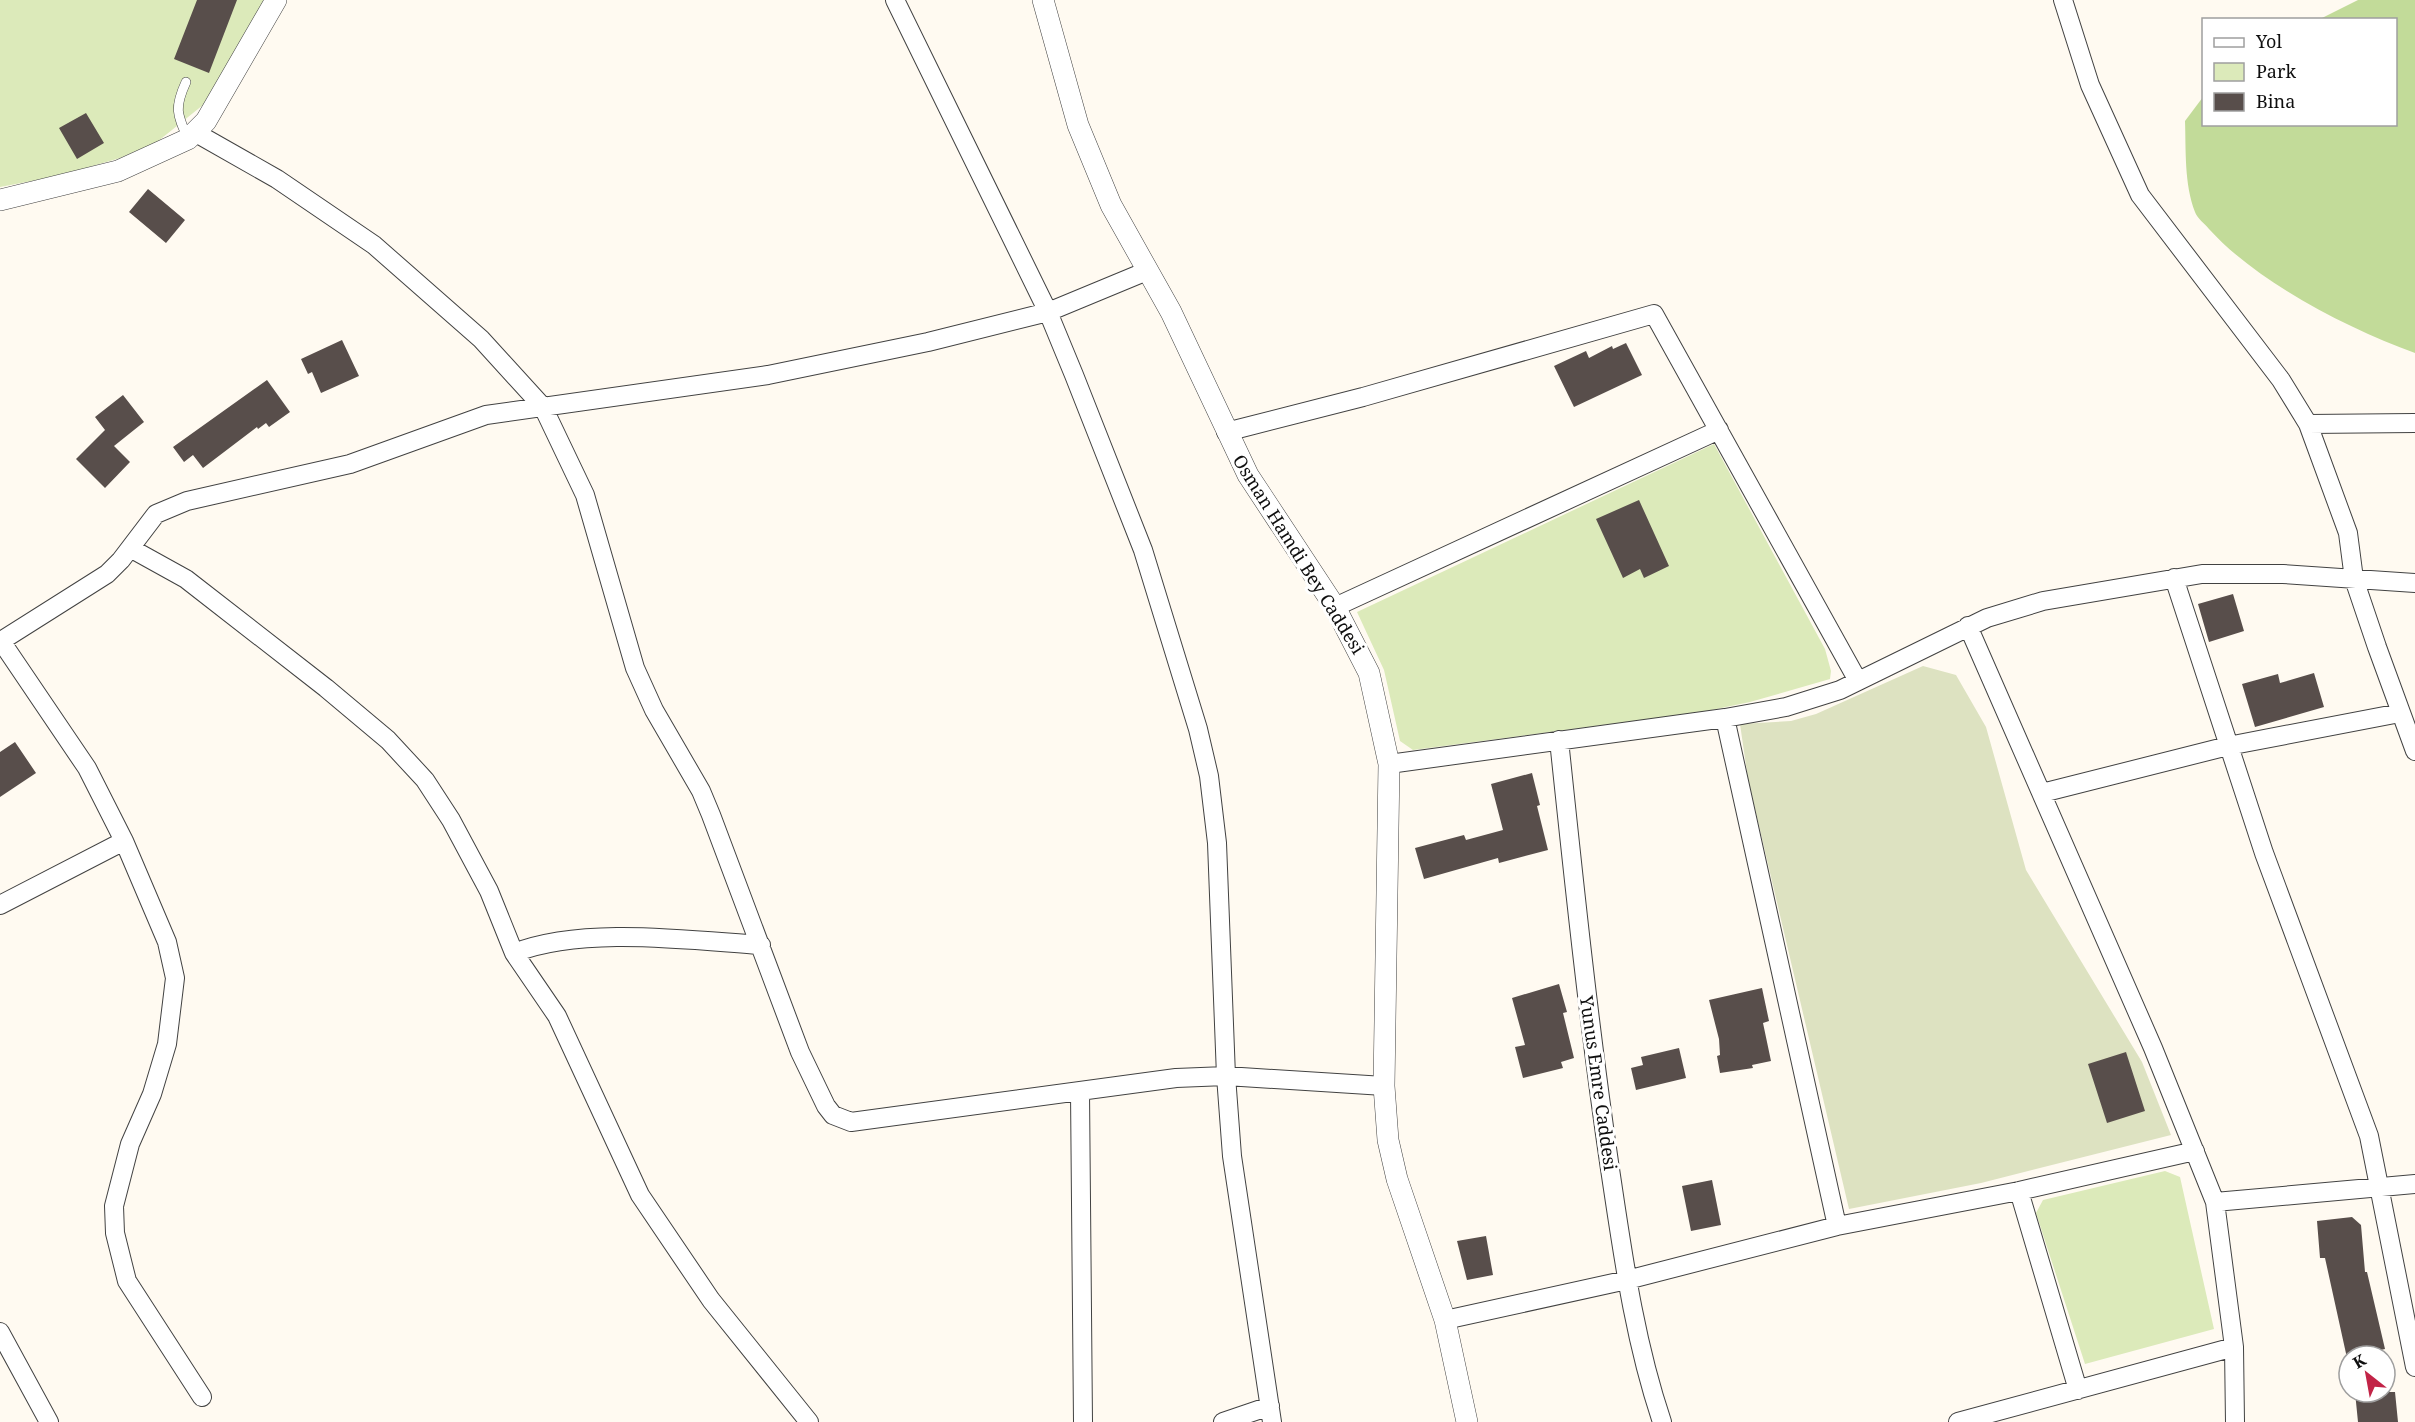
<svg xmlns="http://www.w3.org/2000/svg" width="2415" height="1422" viewBox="0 0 2415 1422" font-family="'Noto Serif',serif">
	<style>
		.green { fill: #dceaba }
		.forest { fill: #c2db99 }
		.cemetery { fill: #dde2c1 }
		.building { fill: #584e4b }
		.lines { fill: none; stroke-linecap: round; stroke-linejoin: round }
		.service-casing { stroke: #424242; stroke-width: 10 }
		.minor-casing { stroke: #424242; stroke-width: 20 }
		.tertiary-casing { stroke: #424242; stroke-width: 22 }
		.service { stroke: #fff; stroke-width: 9 }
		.minor { stroke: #fff; stroke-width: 18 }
		.tertiary { stroke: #fff; stroke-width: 21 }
		.labels { text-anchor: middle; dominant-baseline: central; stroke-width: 6; stroke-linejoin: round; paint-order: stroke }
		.street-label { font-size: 18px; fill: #0f0f0f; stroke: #fff }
	</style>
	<rect width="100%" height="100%" fill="#fffaf1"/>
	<path class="green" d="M0 0H264L203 105 157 142 120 158 58 176 0 187Z
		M1714 444 1825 649 1831 671 1830 679 1750 702 1702 712 1413 750 1400 741 1384 670 1357 612Z
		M2165 1171 2180 1177 2214 1329 2085 1364 2036 1213 2043 1200Z"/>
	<path class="forest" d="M2358 0H2415V353C2348 329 2257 282 2209 229 2205 224 2197 218 2195 212 2184 184 2186 149 2185 121L2203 97 2204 124H2396V20L2320 19Z"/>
	<path class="cemetery" d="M1923 666 1956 675 1986 727 2026 870 2142 1062 2171 1135 1981 1183 1849 1209 1748 779 1740 724 1791 721 1816 714Z"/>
	<path class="building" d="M197 0H237L209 73 174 59Z
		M86 113 104 143 77 159 59 128Z
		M148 189 185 220 166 243 129 212Z
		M342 340 359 376 321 393 312 372 308 374 301 359Z
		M1626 343 1642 375 1574 407 1554 366 1586 351 1589 358 1612 346 1613 349Z
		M267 380 290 412 269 427 266 423 258 429 257 427 203 468 193 455 184 462 173 447Z
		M123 395 144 422 114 446 130 462 105 488 76 459 105 430 95 417Z
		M1639 500 1669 566 1644 578 1640 569 1623 578 1596 519Z
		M2233 594 2244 631 2209 642 2198 604Z
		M2314 673 2324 707 2255 727 2242 684 2278 674 2280 683Z
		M15 742 36 773 0 797V752Z
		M1532 773 1540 805 1537 806 1548 850 1499 863 1498 858 1424 879 1415 848 1464 835 1466 840 1503 830 1491 784Z
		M1559 984 1567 1012 1563 1013 1574 1058 1561 1062 1563 1068 1523 1078 1515 1047 1525 1045 1512 998Z
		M1762 988 1769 1021 1763 1023 1771 1061 1752 1065 1753 1068 1720 1073 1717 1056 1720 1055 1719 1039 1709 1000Z
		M1679 1048 1686 1078 1636 1090 1631 1068 1643 1065 1641 1057Z
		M2126 1052 2145 1111 2107 1123 2088 1064Z
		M1712 1180 1721 1225 1691 1231 1682 1186Z
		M2352 1217 2361 1225 2365 1272H2367L2385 1349 2347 1358 2325 1258H2320L2317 1221Z
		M1486 1236 1493 1275 1467 1280 1457 1241Z
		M2355 1392H2395L2398 1422H2358Z"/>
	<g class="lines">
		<g class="service-casing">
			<path id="service" d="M186 82C174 108 177 114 188 139"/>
		</g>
		<g class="minor-casing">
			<path id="minor" d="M895 0 1048 312 1074 375 1143 550 1198 729 1209 776 1217 843 1226 1076 1232 1156 1272 1422
				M2063 0 2090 85 2140 195 2281 380 2308 424 2348 533 2354 579 2377 647 2415 751
				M196 133 277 179 374 245 481 339 543 407 585 495 635 668 654 710 701 791 711 815 800 1052 826 1106 833 1115 851 1122 1176 1078 1226 1076 1384 1086
				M2308 424 2415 423
				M1226 432 1363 397 1654 314 1858 681
				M130 548 186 579 326 688 388 740 425 780 451 820 489 891 514 953 557 1016 640 1195 711 1300 809 1422
				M2174 578 2264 853 2369 1136 2415 1367
				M1335 607 1719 430
				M1968 626 2153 1048 2215 1202 2234 1347 2235 1422
				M1725 718 1837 1226
				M1559 740C1574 883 1589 1026 1610 1169 1623 1255 1634 1339 1662 1422
				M1389 764 1725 718 1786 707 1840 690 1987 618 2043 601 2202 574H2283L2415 583
				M2042 793 2228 746 2400 713
				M124 841 167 942 175 978 167 1044 152 1094 130 1144 114 1206 115 1233 127 1281 202 1397
				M0 905 124 841 87 768 1 641 107 574 121 560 156 514 187 501 350 464 486 415 768 375 928 342 1048 312 1147 271
				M514 953C582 926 688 940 761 945
				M1080 1092 1083 1422
				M2019 1191 2078 1390
				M2215 1202 2415 1184
				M1445 1320 1627 1280 1837 1226 2019 1191 2195 1151
				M0 1332 49 1422
				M1223 1422 1270 1406
				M1958 1422 2234 1347"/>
		</g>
		<g class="tertiary-casing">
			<path id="tertiary" d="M1043 0 1078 125 1111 205 1171 312 1248 475 1335 607 1369 673 1389 764 1384 1086 1388 1140 1397 1179 1445 1320 1467 1422
				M0 200 118 171 188 139 206 121 276 0"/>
		</g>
		<use href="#service" class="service"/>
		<use href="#minor" class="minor"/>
		<use href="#tertiary" class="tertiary"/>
	</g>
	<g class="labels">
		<g class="street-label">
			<text transform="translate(1299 554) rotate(58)">Osman Hamdi Bey Caddesi</text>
			<text transform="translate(1599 1083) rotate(82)">Yunus Emre Caddesi</text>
		</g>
	</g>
	<rect x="2202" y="18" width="195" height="108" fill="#ffffff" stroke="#9f9f9f" stroke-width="1.5"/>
	<rect x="2214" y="38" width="30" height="9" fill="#ffffff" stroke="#9f9f9f" stroke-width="1.5"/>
	<text x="2256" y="48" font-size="18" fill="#0f0f0f">Yol</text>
	<rect x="2214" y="63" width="30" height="18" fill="#dceaba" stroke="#9f9f9f" stroke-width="1.5"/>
	<text x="2256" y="78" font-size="18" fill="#0f0f0f">Park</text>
	<rect x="2214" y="93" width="30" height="18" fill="#584e4b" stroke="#9f9f9f" stroke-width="1.5"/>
	<text x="2256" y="108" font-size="18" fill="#0f0f0f">Bina</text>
	<g transform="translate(2367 1374) rotate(329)"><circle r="28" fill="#ffffff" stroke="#9f9f9f" stroke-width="1.5"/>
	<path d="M0-4.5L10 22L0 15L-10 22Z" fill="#c22447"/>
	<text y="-9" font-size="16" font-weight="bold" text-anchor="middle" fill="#0f0f0f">K</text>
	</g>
</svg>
